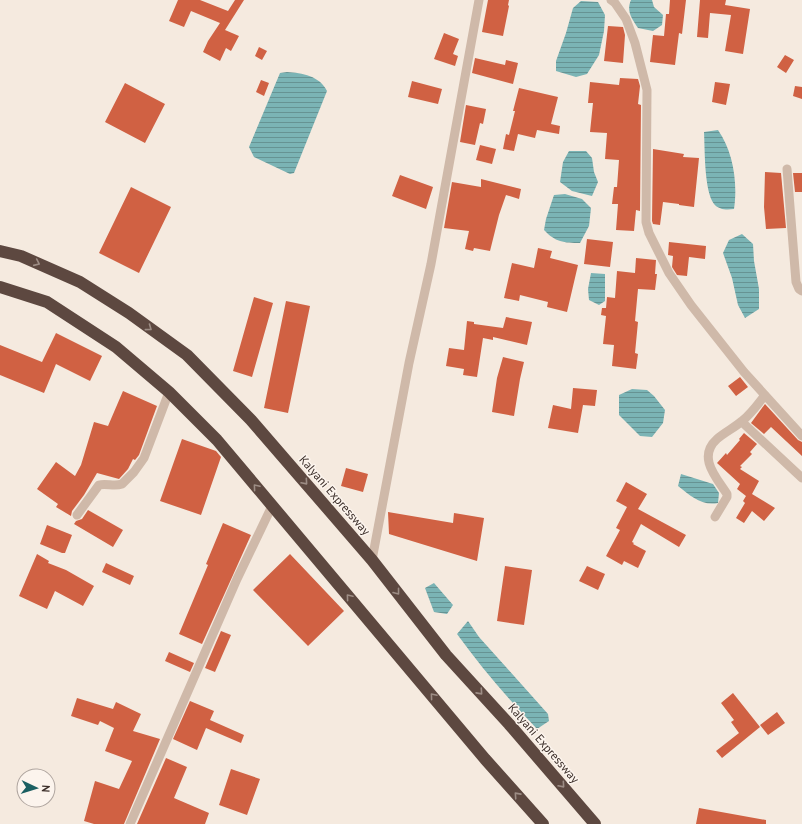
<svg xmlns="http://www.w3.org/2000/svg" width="802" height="824" viewBox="0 0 802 824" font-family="'PT Sans',sans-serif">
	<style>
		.water { fill: url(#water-rules) }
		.building { fill: #d06143 }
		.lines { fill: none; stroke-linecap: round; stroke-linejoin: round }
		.street { stroke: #cfb9a9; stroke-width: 9 }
		.highway { stroke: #5d4840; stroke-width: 12 }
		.oneway { stroke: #9d8d85 }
		.labels { text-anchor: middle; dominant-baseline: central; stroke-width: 3; stroke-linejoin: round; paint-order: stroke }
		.street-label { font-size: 12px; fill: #3c2f2a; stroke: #fcf4ed }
	</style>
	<defs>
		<pattern id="water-rules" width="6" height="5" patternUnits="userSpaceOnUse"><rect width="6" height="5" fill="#7bb4b5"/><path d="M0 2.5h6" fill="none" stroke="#669393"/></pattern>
	</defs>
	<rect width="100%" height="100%" fill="#f5eadf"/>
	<path class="water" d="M631 0H652L654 7 663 15 662 25 653 31 638 28C632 19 626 11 631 0Z
		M581 1 598 2 605 15 604 31 599 55 587 74 576 77 556 71V61L566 33 573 8Z
		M287 72C302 73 320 76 327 91L294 173 290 174 254 157 249 147 280 73Z
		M718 130C733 151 738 183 734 209 727 210 719 210 714 204 704 190 705 150 704 132Z
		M569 151H586L592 158 594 172 598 182 592 196 572 191 560 182 563 162Z
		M565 194 582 199 591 208 589 226 580 243C564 243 555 242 544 230L546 219 554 195Z
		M742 234 753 244 754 261 759 289V309L745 318 738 305 732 278 723 253 729 240Z
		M591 273 605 274V301L599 305 589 300 588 289Z
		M632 389 647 390 654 396 665 410 663 423 652 437 640 436 619 415V395Z
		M681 474 713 484 719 493 718 503C701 506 691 496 678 486Z
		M434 583 453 605 447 614 434 612 425 588Z
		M468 621 479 637 548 714 549 721 537 729C508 699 481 667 457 634Z"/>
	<path class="building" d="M178 0H200L228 11 235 0H244L225 30 239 36 231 51 226 48 220 61 203 52 208 41 220 23 191 11 184 27 169 21Z
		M488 0H509L508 5 509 6 503 36 482 32Z
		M670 0H686L682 34 679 33 675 65 650 62 653 35 664 36 666 14H669Z
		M700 0H726L725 5 750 9 743 54 725 51 731 15 710 13 708 38 697 37Z
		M608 26 623 27 625 35 623 63 604 61Z
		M444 33 459 39 453 54 458 56 455 66 434 59Z
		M259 47 267 51 262 60 255 56Z
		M785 55 794 60 786 73 777 67Z
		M475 58 505 65 506 60 518 63 513 84 472 73Z
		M620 78 638 79 640 86 638 104 641 105 640 211 636 210 634 231 616 230 618 204H612L614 187H617L619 160 605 159 607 133 590 132 593 103H588L590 82 619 85Z
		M261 80 269 83 264 96 256 92Z
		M412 81 442 89 438 104 408 97Z
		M715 82 730 84 726 105 712 102Z
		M125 83 165 104 145 143 105 122Z
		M795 86 802 87V99L793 96Z
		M519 88 558 97 551 124 560 126 559 134 537 130 535 138 518 134 514 151 503 149 506 134 509 135 515 111H513Z
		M466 105 486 109 483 124 480 123 475 145 460 142Z
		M480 145 496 149 492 164 476 160Z
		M653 149 684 154 683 157 699 158 694 207 679 205V204L663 202 660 225 653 224 652 221Z
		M765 172 781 173 786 228 766 229 764 207Z
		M793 173H802V192H795Z
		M400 175 433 187 426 209 392 196Z
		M481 179 521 189 519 199 506 195 499 215 490 251 474 248 473 251 465 249 469 231 444 228 452 182 481 187Z
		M131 187 171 207 139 273 99 253Z
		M587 239 613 242 610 267 584 264Z
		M669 242 706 246 705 259 689 257 687 276 677 275 672 267 673 256 668 255Z
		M538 248 552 251 550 258 578 265 567 312 547 307 548 302 520 295 519 301 504 298 512 263 534 268Z
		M636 258 656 260 655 274H657L655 290 638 289 635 321 638 322 635 353 638 354 636 369 612 366 614 345 603 344 606 316 601 315 602 308H606L607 297 615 298 617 271 635 273Z
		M254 297 273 303 252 377 233 371Z
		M286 301 310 306 288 413 264 408Z
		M506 317 532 322 527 345 493 337V340L483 338 477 377 463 375 464 369 446 366 449 348 464 350 467 321 474 322V324L503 328Z
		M56 333 102 356 90 381 56 364 44 393 0 375V345L42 362Z
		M503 357 524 362 520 379 514 416 492 412 497 378Z
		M740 377 748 387 736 396 728 386Z
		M573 388 597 390 595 406 583 405 578 433 548 428 553 405 571 409Z
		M123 391 157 406 139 455 135 460 133 459 128 469 119 479 97 473 84 495 72 511 71 516 56 507 58 504 37 489 56 462 75 476 81 465 94 422 108 426Z
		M765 404 798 440 802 442V456L771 427 764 434 751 423Z
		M744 433 757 444 750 452 752 454 740 466 742 467 740 469 759 481 752 494 775 508 764 521 752 511 744 523 736 518 745 503 743 501 746 496 737 489 740 484 717 463 726 453 727 455 740 440 739 439Z
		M182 439 216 451 221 457 201 515 160 501Z
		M346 468 368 474 363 492 341 486Z
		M626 482 647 494 638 509 686 535 679 547 641 524 632 542 634 543 633 544 646 551 638 568 624 561 622 565 606 556 620 530 616 528 627 507 616 501Z
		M88 510 123 530 113 547 74 524 76 521 82 519Z
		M388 512 453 523 454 513 484 518 477 561 389 534Z
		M223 523 251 535 202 644 179 634 208 565 206 564Z
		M47 525 72 535 65 553H62L40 544Z
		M37 554 49 561 48 563 66 570 94 586 83 606 55 591 47 609 19 596Z
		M290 554 344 611 308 646 253 590Z
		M106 563 134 576 130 585 102 572Z
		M505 566 532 570 524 625 497 621Z
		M587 566 605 574 598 590 579 581Z
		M221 631 231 635 215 672 205 668Z
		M169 652 194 663 190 672 165 661Z
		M733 693 760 727 722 758 716 751 739 733 731 722 734 720 721 703Z
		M77 698 113 709 116 702 141 714 133 731 160 739 124 824H94L84 821 95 781 119 789 132 761 105 751 114 728 100 721 98 725 71 716Z
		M190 701 214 711 210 720 244 735 241 743 206 728 197 750 173 739Z
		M777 712 785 723 768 735 760 725Z
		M166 758 187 767 174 798 209 813 205 824H137Z
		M231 769 260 779 247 815 219 805Z
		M699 808 766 820V824H696Z"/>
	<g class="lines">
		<path class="street" d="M611 0 615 3 626 19 635 43 647 90 646 222 649 233 669 273 691 305 744 372 802 436
			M787 169 796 282 799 289 802 291
			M742 422 802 478
			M77 515 99 485C107 483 114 487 122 484L134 472 144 458 169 392
			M715 517 727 497V494C716 477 697 457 717 439 725 432 734 428 742 421 751 414 758 404 765 395
			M372 560 409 363 431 264 479 0
			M130 824 237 579 272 506"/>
		<path class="highway" d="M0 251 21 256 80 282 129 313 187 355 251 420 372 560 446 655 509 724 595 824
			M0 287 47 302 116 347 169 392 217 440 485 759 543 824"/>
	</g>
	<defs><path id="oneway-chevron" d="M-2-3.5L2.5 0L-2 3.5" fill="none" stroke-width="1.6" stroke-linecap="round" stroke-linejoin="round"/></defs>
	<g class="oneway">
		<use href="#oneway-chevron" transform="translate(37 263) rotate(24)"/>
		<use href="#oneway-chevron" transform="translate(149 328) rotate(36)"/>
		<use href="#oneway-chevron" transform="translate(305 482) rotate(49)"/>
		<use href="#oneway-chevron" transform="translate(256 487) rotate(-130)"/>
		<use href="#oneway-chevron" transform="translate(397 592) rotate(52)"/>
		<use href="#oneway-chevron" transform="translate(349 597) rotate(-130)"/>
		<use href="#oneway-chevron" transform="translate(480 692) rotate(48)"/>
		<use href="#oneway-chevron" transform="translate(433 696) rotate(-130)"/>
		<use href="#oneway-chevron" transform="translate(562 785) rotate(49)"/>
		<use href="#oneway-chevron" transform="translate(517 795) rotate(-132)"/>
	</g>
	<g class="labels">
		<g class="street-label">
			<text transform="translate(335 495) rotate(49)">Kalyani Expressway</text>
			<text transform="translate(544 743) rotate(49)">Kalyani Expressway</text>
		</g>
	</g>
	<g transform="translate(36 788) rotate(94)"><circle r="19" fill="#fcf4ed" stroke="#afa59f"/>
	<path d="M0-3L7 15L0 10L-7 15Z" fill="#1b5f61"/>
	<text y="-6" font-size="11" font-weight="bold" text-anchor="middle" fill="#3c2f2a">N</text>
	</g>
</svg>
